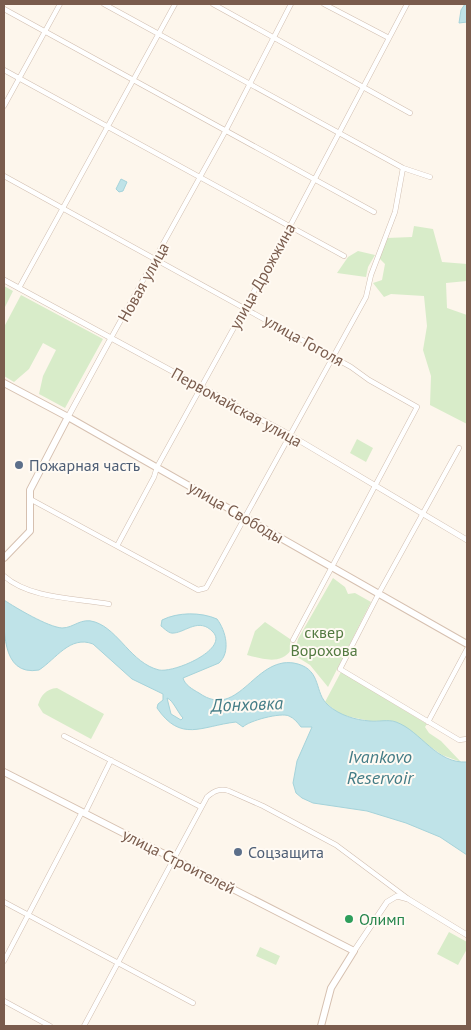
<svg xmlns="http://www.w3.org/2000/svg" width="471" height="1030" viewBox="0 0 471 1030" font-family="'PT Sans',sans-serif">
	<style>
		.green { fill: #d8ecc9 }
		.water { fill: #bfe3e8; stroke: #a5d3da; fill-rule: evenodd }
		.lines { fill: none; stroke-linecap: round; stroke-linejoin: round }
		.minor-casing { stroke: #d1beb0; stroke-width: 5.5 }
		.tertiary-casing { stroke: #d1beb0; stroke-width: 6 }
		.secondary-casing { stroke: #d6c0b0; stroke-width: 8 }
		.minor { stroke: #fff; stroke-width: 4.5 }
		.tertiary { stroke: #fff; stroke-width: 5 }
		.secondary { stroke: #fff; stroke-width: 6 }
		.service-dot { fill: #5c6f8a; stroke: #fffaf3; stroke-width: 2 }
		.leisure-dot { fill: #2e9e5b; stroke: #fffaf3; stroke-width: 2 }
		.labels { text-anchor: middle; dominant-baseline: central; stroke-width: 4; stroke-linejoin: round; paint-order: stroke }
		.street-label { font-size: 16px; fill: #7a5c4d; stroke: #fffaf3 }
		.service-label { font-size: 16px; fill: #4e5e75; stroke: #fffaf3; text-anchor: start }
		.park-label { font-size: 16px; fill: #537a41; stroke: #fffaf3 }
		.leisure-label { font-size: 16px; fill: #27864d; stroke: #fffaf3; text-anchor: start }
		.water-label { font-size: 18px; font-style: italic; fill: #437c86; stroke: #fffaf3 }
	</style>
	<rect width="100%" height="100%" fill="#fdf6ec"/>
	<path class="green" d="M414 226 433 229 442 262 467 264V281L446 283 447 308 467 315V424L430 405 431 376 423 350 427 326 424 296 391 294 384 297 373 283 382 280 385 264 379 258 387 238 412 237Z
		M358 251 375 255 368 267 366 277 337 273 348 257Z
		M4 286 13 291 4 309Z
		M21 295 103 339 65 408 39 394 43 376 56 350 43 343 29 369 14 382 4 376V327Z
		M357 439 373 448 366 462 350 453Z
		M333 578 345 587 348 594 355 593 371 602 328 687 310 665 294 655 298 639Z
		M265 622 290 639 291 650C281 665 262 659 247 655L255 631Z
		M341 672 427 724 425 727 429 733 441 741 461 762 442 755 394 721H370L341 715 325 702Z
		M57 688 104 714 91 739 43 713 38 705C41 695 46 689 57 688Z
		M449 932 467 942V949L458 965 437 954Z
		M260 947 280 956 276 965 256 956Z"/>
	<path class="water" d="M465 4 467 5V22L459 23 461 10Z
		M121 179 127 182 123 191 119 192 116 189Z
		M4 600C16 608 48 627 62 628 74 628 81 617 95 622 119 630 131 663 159 670 175 673 229 649 213 632 199 617 186 632 174 633 169 634 165 629 161 626L162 620C178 612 201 612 217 619 226 631 231 652 219 663L183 678C185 685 192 689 199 693 240 722 255 652 298 664 322 671 314 693 328 705 339 715 355 720 370 721 378 722 388 719 396 722 421 731 436 764 467 762V855L440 837 406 823 367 811 313 803 302 798 296 793 293 783 297 761 312 727H301C298 723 294 718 289 716 281 712 248 721 243 727L236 722C201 726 181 743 157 708L158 704 163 700V694L132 679 93 644C70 635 56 659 39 670 0 677 4 626 4 600ZM167 698C173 700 178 713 183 718L181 720 171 714Z"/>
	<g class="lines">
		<g class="minor-casing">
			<path id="minor" d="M104 4 403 168 430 177
				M213 4 410 113
				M324 4 389 38
				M4 9 374 212
				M4 70 344 256
				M4 106 60 4
				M4 176 351 367 369 380 417 407 293 640
				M19 288 175 4
				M111 338 226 130 291 4
				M459 448 379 593 340 669 459 740 467 739
				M30 499 198 590 206 588 366 297 371 275 395 212 403 168
				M117 546 154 477 157 467 290 226 407 4
				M4 576C30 599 76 598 109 604
				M428 722 467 649
				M64 736 201 807
				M85 813 111 760
				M4 902 193 1003
				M4 961 82 812
				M4 1001 50 1026
				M84 1026 207 797C214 791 220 788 229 791L263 806 336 845 407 898"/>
		</g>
		<g class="tertiary-casing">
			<path id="tertiary" d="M4 280 290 435 467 540
				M68 417 111 338
				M354 951 387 902 397 896 408 899 467 935"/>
		</g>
		<g class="secondary-casing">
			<path id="secondary" d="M4 383 68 417 467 644
				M4 558 30 531V490L68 417
				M4 772 354 951 331 988 321 1026"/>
		</g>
		<use href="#minor" class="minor"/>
		<use href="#tertiary" class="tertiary"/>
		<use href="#secondary" class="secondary"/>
	</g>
	<g class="service-dot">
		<circle cx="19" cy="465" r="5"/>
		<circle cx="238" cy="852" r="5"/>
	</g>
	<circle class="leisure-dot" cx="349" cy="919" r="5"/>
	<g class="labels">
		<g class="street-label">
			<text transform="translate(262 276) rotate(-61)">улица Дрожжина</text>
			<text transform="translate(143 282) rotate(-61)">Новая улица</text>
			<text transform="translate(304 340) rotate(29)">улица Гоголя</text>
			<text transform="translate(237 407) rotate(29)">Первомайская улица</text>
			<text transform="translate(236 512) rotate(30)">улица Свободы</text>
			<text transform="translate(179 861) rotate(27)">улица Строителей</text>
		</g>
		<g class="service-label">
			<text x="29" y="465">Пожарная часть</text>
			<text x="248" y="852">Соцзащита</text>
		</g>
		<g class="park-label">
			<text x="324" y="632">сквер<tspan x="324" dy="18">Ворохова</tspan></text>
		</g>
		<g class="leisure-label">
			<text x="359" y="919">Олимп</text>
		</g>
		<g class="water-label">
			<text transform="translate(247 704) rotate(-2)">Донховка</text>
			<text x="380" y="756">Ivankovo<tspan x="380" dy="21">Reservoir</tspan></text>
		</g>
	</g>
	<rect width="471" height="1030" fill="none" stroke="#7a5c4d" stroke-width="10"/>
</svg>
